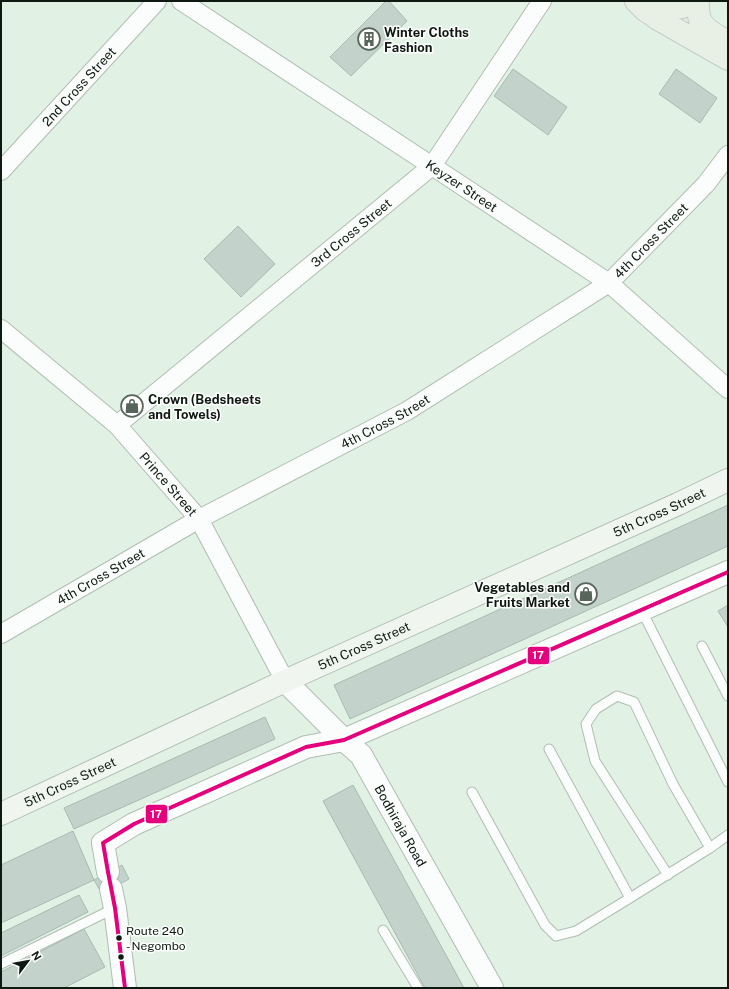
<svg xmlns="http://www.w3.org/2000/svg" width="729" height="989" viewBox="0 0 729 989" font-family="'Public Sans',sans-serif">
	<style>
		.building { fill: #c3d2ca; stroke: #aab9b1 }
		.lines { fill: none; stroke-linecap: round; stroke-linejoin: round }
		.service-casing { stroke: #b0bdb2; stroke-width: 11 }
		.minor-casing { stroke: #b0bdb2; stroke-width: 20 }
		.tertiary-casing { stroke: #b0bdb2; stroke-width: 24 }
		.secondary-casing { stroke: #b0bdb2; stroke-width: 24 }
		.primary-casing { stroke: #c4ccc6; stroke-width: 24 }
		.service { stroke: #fafdfb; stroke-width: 9 }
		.minor { stroke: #fafdfb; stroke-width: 18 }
		.tertiary { stroke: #fafdfb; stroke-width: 22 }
		.secondary { stroke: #f1f5f0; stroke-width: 22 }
		.primary { stroke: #e8efe4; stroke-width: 22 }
		.bus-1-casing { stroke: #fff; stroke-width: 7 }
		.bus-1 { stroke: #e5007d; stroke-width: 4 }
		.bus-dot { fill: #0e1911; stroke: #fff; stroke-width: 1.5 }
		.labels { text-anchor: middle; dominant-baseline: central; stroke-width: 3; stroke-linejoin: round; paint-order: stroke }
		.bus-label { font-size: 12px; fill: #0e1911; stroke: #fff; text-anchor: start }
		.poi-label { font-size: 13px; font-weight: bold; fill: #0e1911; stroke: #fff; text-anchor: start }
		.street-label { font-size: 13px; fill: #0e1911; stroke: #fff }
		.line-badge { stroke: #fff; stroke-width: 1.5 }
		.badge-label { font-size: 11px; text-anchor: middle; font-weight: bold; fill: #fff }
	</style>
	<rect width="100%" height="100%" fill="#e1f2e5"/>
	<path class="building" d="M386 1H389L407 21 351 76 330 57Z
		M513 69 567 107 548 135 494 96Z
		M676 69 717 98 700 123 659 94Z
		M238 226 275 264 241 297 204 259Z
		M728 505V546L350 719 334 685Z
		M728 605V627L718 611Z
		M265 717 275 739 74 829 64 808Z
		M353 785 464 988H425L323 801Z
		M73 831 94 880 1 923V865Z
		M122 865 129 879 102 894 94 880Z
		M79 895 88 912 1 956V933Z
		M84 929 105 967 64 988H1V972Z"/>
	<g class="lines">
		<g class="service-casing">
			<path id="service" d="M641 609 728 782
				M702 646 728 696
				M549 749 630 898
				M472 792 545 925 556 936 576 931 630 898 710 848 728 835
				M668 875 595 761 586 724 596 709 617 696 634 702 673 784 710 848
				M383 930 418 988
				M1 964 115 908"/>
		</g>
		<g class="minor-casing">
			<g id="minor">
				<path id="s1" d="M181 1 432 166 609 283 728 389"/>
				<path id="s2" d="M1 171 157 1"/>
				<path id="s3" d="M1 329 117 425 199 519 285 681"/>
				<path id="s4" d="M117 425 432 166 542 1"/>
				<path id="s5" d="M1 634 199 519 407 411 609 283 706 184 728 155"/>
			</g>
		</g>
		<g class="tertiary-casing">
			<g id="tertiary">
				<path id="s6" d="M285 681 344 740 361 755 492 988"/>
				<path d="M108 872 103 843 134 824 306 747 344 740 728 572"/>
				<path d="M111 889 115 908 125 988"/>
			</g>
		</g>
		<g class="secondary-casing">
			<g id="secondary">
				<path id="s7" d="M1 814 285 681 678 504 728 480"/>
			</g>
		</g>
		<g class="primary-casing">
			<path id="primary" d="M636 1 645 10 658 19 728 59
				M644 1C653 4 673 9 682 7 686 6 690 3 693 1
				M698 1C698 7 698 14 700 20 705 30 719 37 728 42"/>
		</g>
		<use href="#service" class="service"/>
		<use href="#minor" class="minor"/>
		<use href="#tertiary" class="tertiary"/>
		<use href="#secondary" class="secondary"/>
		<use href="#primary" class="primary"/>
		<g class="bus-1-casing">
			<path id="bus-1" d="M125 988 115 908 108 872 103 843 134 824 306 747 344 740 728 572"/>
		</g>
		<use href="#bus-1" class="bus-1"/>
	</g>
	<defs>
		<g id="building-ring" transform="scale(1.15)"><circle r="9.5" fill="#fff" stroke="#58655b" stroke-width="1.5"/><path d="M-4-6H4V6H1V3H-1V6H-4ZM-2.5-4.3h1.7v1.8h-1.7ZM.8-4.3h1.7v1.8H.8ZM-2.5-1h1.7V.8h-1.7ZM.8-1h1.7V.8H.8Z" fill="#58655b"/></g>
		<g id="shop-ring" transform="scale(1.15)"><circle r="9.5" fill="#fff" stroke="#58655b" stroke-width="1.5"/><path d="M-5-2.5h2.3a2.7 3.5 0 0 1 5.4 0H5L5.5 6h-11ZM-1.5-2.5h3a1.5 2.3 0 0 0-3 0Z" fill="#58655b"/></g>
	</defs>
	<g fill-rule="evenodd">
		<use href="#building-ring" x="369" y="39"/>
		<use href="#shop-ring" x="132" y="406"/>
		<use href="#shop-ring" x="586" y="594"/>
	</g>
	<g class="bus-dot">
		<circle cx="119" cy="938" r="3.5"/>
		<circle cx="121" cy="957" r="3.5"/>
	</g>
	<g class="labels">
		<g class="bus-label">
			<text x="126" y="931">Route 240<tspan x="126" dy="15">- Negombo</tspan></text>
		</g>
		<g class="poi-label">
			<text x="384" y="32">Winter Cloths<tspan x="384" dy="15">Fashion</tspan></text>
			<text x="148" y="399">Crown (Bedsheets<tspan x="148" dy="15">and Towels)</tspan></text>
			<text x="570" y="587" text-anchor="end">Vegetables and<tspan x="570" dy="15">Fruits Market</tspan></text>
		</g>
		<g class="street-label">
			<text stroke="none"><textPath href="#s2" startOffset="115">2nd Cross Street</textPath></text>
			<text stroke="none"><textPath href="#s1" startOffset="336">Keyzer Street</textPath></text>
			<text stroke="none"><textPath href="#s4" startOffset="303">3rd Cross Street</textPath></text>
			<text stroke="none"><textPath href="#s5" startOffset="762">4th Cross Street</textPath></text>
			<text stroke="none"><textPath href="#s5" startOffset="439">4th Cross Street</textPath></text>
			<text stroke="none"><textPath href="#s3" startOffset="229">Prince Street</textPath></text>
			<text stroke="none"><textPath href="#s7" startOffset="724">5th Cross Street</textPath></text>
			<text stroke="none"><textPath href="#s5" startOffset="115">4th Cross Street</textPath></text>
			<text stroke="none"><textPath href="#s7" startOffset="400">5th Cross Street</textPath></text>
			<text stroke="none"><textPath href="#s7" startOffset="76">5th Cross Street</textPath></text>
			<text stroke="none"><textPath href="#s6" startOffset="187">Bodhiraja Road</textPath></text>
		</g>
	</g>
	<g class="line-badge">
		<rect x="527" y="646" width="23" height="19" rx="4" fill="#e5007d"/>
		<rect x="145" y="804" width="23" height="20" rx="4" fill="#e5007d"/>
	</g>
	<g class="badge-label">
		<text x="538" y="659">17</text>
		<text x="156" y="818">17</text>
	</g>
	<rect width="729" height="989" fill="none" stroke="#0e1911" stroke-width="4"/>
	<g transform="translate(28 961) rotate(58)" stroke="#ffffff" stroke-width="3" paint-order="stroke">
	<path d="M0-3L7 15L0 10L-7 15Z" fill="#0e1911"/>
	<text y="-6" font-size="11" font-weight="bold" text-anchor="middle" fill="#0e1911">N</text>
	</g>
</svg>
